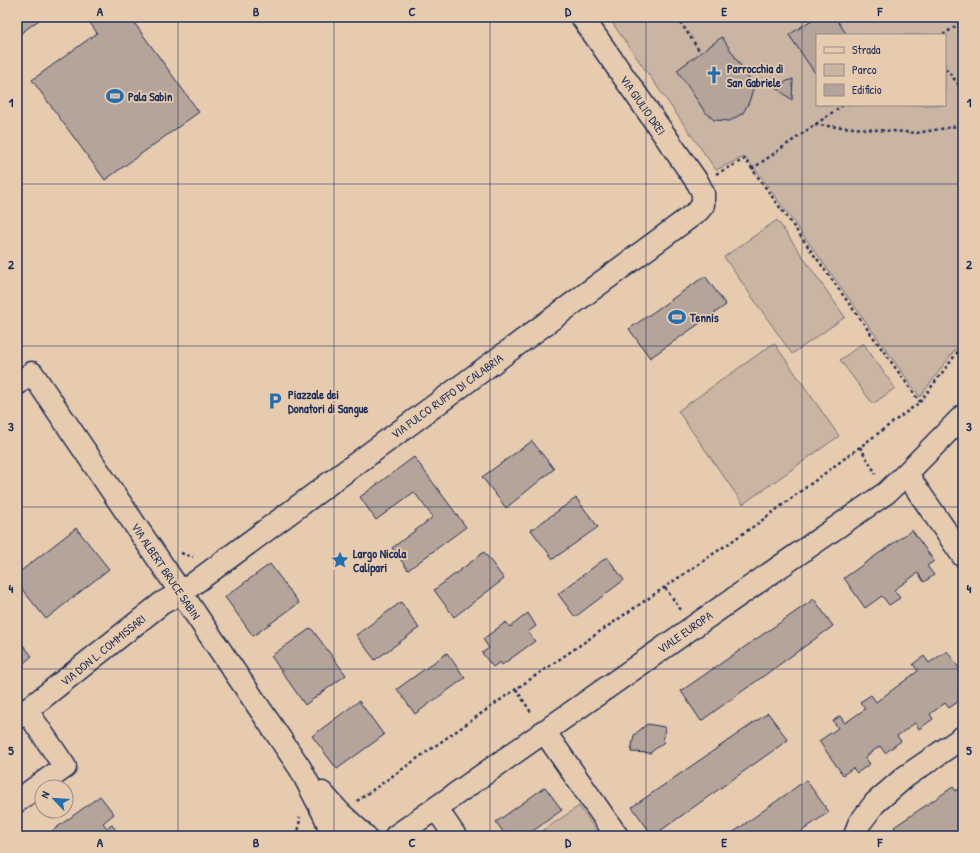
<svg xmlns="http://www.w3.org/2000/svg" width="980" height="853" viewBox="0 0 980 853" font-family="'Patrick Hand',sans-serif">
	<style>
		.green { fill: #cab4a2; stroke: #727280; fill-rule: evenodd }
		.building { fill: #b4a49a; stroke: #1b2f5e }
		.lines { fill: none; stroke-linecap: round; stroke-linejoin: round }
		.minor-casing { stroke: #1b2f5e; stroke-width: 25 }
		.path { stroke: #1b2f5e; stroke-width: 2.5; stroke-dasharray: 3 3; stroke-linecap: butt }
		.minor { stroke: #e7cbae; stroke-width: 22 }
		.grid { fill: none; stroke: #1b2f5e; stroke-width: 1; stroke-opacity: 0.55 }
		.labels { text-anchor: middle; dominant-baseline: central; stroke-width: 3.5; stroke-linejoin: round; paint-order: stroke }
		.poi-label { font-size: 12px; font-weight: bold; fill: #1b2f5e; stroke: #e7cbae; text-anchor: start }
		.street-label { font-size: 12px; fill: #1b2f5e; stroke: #e7cbae }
		.neatline { fill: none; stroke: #1b2f5e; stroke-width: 1.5 }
		.grid-label { font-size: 13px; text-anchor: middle; font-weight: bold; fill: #1b2f5e }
	</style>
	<rect width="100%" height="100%" fill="#e7cbae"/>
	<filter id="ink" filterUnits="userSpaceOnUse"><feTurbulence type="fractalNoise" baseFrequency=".025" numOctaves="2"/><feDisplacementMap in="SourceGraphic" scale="8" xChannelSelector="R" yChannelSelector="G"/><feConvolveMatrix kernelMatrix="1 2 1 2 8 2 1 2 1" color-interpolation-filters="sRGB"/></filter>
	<g filter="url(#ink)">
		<path class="green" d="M608 17H963V339L920 397 759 174 744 157 716 170ZM817 35H945V105H817Z
			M777 220 845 317 792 354 724 257Z
			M774 343 839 436 743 504 678 411Z
			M863 343 895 388 873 404 840 360Z
			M579 806 600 836H535Z"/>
		<path class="building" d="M17 17H43L17 36Z
			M86 17H130L199 112 105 180 32 80 97 33Z
			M816 17H835L847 35H817V72L815 73 789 35Z
			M722 37 750 80 753 89 749 102 743 113 730 121 714 120 705 112 677 70Z
			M793 79 792 100 774 86Z
			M705 276 726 305 650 358 629 329Z
			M532 441 554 469 506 508 482 477Z
			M414 457 466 527 408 570 392 548 433 517 414 492 376 520 360 497Z
			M576 498 598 527 553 559 531 530Z
			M76 528 109 569 46 619 17 583V574Z
			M912 530 934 561 927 566 934 575 924 582 918 573 894 590 900 598 889 605 882 596 865 608 844 578Z
			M484 552 504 579 454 617 434 590Z
			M607 557 624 580 575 617 558 594Z
			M270 564 299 603 253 636 225 597Z
			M814 599 833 626 701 721 681 691Z
			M401 602 419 628 375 660 356 635Z
			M528 613 536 626 528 632 535 641 502 665 500 662 493 667 482 653 489 648 483 639 506 622 510 627Z
			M311 628 346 675 305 705 271 656Z
			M18 639 32 656 17 669V640Z
			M947 651 963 674V690L958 693 962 699 949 708 945 703 930 714 933 719 919 729 915 723 897 736 901 741 885 753 880 746 865 757 870 764 857 773 853 768 843 775 819 741 838 728 833 721 840 716 845 723 865 709 860 702 871 695 876 702 918 671 913 664 924 656 929 663Z
			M447 653 465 678 415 714 397 689Z
			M359 701 384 735 337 769 312 736Z
			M768 713 788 740 653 836 632 807Z
			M647 724 665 727 663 743 650 753 631 752 634 735Z
			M806 780 829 812 823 816 795 836H728Z
			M963 786V828L951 836H901L894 827 953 787 956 791Z
			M545 787 562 810 526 836H506L496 822Z
			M100 796 114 814 103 823 107 828 112 825 120 836H55L52 831Z"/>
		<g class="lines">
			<g class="minor-casing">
				<path id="minor" d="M17 384 32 373 300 768 325 816 333 836
					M907 473 914 485 963 556
					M17 718 162 603 181 593 698 211 703 205V193L698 183 582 17
					M544 731 617 836
					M322 793 340 813 365 836
					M17 801 65 767 27 711
					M436 808 455 836
					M396 836 693 627 886 493 907 473 963 416
					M855 836 859 824 875 803 905 777 963 737"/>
			</g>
			<path class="path" d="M677 17 701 53
				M958 26 963 27
				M943 35 963 21
				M945 70H947L963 90
				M815 125 917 133 963 125
				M752 169 843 105
				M716 174 745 159 920 402
				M860 447 876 474
				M181 553 193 557
				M665 588 681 610
				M516 689 532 714
				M357 801 516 689 757 524 920 402 963 345
				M298 836 300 817"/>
			<use href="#minor" class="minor"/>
		</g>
	</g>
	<path class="grid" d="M178 17V836M334 17V836M490 17V836M646 17V836M802 17V836M17 184H963M17 346H963M17 507H963M17 669H963"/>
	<defs>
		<g id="church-bare" transform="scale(1.38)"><path d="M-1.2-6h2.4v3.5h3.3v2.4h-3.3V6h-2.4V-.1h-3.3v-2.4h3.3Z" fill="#1f6fb2" stroke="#e7cbae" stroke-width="2.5" paint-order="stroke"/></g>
		<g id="stadium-bare" transform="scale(1.38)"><path d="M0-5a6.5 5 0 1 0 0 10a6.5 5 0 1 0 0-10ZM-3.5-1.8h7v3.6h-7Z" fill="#1f6fb2" stroke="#e7cbae" stroke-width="2.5" paint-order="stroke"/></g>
		<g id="parking-bare" transform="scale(1.38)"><path d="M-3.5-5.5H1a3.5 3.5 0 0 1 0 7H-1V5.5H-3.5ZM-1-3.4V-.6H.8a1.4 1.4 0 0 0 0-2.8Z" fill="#1f6fb2" stroke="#e7cbae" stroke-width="2.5" paint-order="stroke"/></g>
		<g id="sight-bare" transform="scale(1.38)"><path d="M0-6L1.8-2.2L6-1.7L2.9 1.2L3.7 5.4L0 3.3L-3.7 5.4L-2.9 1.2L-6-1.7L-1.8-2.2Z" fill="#1f6fb2" stroke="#e7cbae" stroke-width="2.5" paint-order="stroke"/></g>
	</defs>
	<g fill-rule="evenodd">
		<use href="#church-bare" x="714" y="75"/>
		<use href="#stadium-bare" x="115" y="96"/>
		<use href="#stadium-bare" x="677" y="317"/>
		<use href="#parking-bare" x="275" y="401"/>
		<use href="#sight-bare" x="340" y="560"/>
	</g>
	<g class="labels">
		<g class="poi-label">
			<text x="727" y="68">Parrocchia di<tspan x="727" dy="14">San Gabriele</tspan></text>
			<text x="128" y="96">Pala Sabin</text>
			<text x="690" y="317">Tennis</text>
			<text x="288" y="394">Piazzale dei<tspan x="288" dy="14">Donatori di Sangue</tspan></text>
			<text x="353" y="553">Largo Nicola<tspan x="353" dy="14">Calipari</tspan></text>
		</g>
		<g class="street-label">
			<text transform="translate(643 105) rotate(55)">VIA GIULIO DREI</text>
			<text transform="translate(447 396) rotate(-36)">VIA FULCO RUFFO DI CALABRIA</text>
			<text transform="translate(166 571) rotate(56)">VIA ALBERT BRUCE SABIN</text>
			<text transform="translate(685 632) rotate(-35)">VIALE EUROPA</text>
			<text transform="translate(103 650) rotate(-39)">VIA DON L. COMMISSARI</text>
		</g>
	</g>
	<rect width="980" height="853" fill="none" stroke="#e7cbae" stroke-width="44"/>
	<rect x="816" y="34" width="130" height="72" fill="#e7cbae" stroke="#958d8e"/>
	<rect x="824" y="47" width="20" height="6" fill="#e7cbae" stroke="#958d8e"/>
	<text x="852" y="54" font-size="12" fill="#1b2f5e">Strada</text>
	<rect x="824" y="64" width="20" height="12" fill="#cab4a2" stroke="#958d8e"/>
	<text x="852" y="74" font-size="12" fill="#1b2f5e">Parco</text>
	<rect x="824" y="84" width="20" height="12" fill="#b4a49a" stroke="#958d8e"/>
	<text x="852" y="94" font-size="12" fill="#1b2f5e">Edificio</text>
	<g transform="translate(54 799) rotate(295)"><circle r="19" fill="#e7cbae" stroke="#958d8e"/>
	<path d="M0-3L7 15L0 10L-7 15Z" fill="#1f6fb2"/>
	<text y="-6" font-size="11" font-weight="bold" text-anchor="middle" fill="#1b2f5e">N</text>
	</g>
	<rect x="22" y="22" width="936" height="809" class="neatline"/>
	<g class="grid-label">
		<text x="100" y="16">A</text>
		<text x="256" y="16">B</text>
		<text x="412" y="16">C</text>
		<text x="568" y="16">D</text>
		<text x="724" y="16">E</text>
		<text x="880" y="16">F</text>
		<text x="11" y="107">1</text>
		<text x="969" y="107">1</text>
		<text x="11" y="269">2</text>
		<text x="969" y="269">2</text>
		<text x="11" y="431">3</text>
		<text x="969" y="431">3</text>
		<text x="11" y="593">4</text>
		<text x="969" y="593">4</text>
		<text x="11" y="755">5</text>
		<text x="969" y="755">5</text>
		<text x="100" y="847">A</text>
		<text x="256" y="847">B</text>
		<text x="412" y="847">C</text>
		<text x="568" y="847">D</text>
		<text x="724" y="847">E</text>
		<text x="880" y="847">F</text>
	</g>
</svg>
